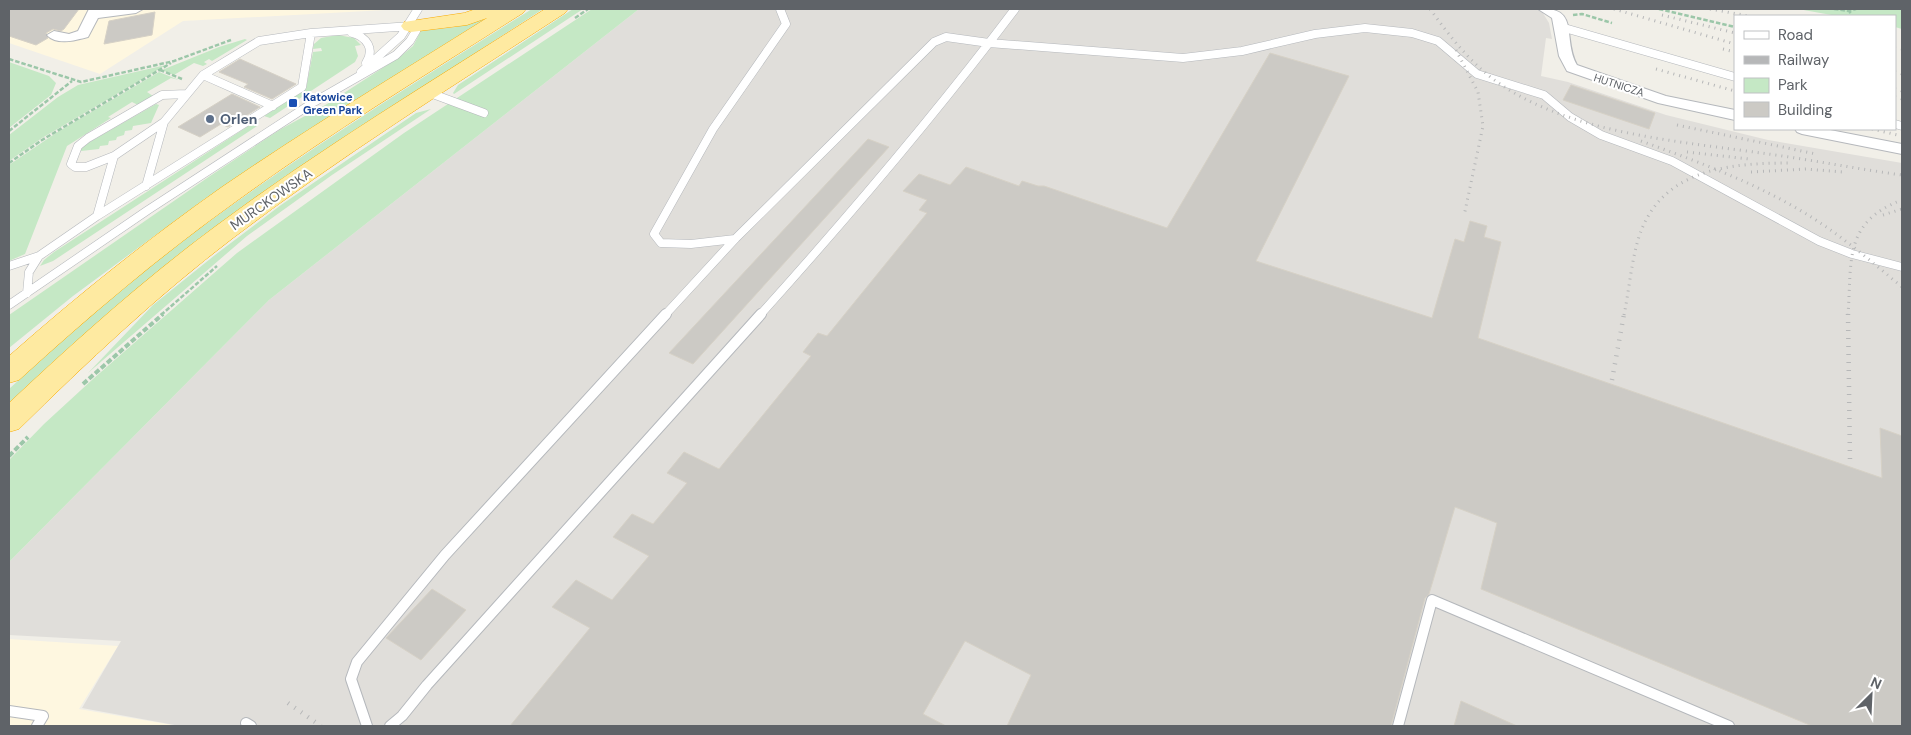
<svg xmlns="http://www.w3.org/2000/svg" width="1911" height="735" viewBox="0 0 1911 735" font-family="'DM Sans',sans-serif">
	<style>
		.commercial { fill: #fef7e0 }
		.industrial { fill: #e0deda }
		.green { fill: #c5e8c5 }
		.building { fill: #cccac5; stroke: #d6d1c6 }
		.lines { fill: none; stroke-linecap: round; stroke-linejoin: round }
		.service-far1-casing { stroke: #b5b8bc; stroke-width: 9 }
		.service-casing { stroke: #b5b8bc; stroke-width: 12 }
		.minor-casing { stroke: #b5b8bc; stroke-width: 2 }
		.trunk-casing { stroke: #f9ab00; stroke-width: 1 }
		.path-far1 { stroke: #9cc7a9; stroke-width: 2.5; stroke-dasharray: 4.5 2; stroke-linecap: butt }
		.path { stroke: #9cc7a9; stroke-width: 4; stroke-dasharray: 5.5 2.5; stroke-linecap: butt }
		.service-far1 { stroke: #fff; stroke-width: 8 }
		.service { stroke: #fff; stroke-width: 10 }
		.minor { fill: #fff; fill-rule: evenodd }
		.trunk { fill: #feeaa1; fill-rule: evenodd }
		.rail-far1 { stroke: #b6b7b8; stroke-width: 3; stroke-dasharray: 1 5; stroke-linecap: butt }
		.rail { stroke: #b6b7b8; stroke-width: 4.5; stroke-dasharray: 1 7; stroke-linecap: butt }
		.transit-dot { fill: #1a4fb4; stroke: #fff; stroke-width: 2 }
		.service-dot { fill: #5c6f8a; stroke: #fff; stroke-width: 2 }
		.labels { text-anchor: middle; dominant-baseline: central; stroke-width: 4; stroke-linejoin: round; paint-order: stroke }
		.far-street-label { font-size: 11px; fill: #5f6368; stroke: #fff }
		.far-transit-label { font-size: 11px; font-weight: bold; fill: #164399; stroke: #fff; text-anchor: start }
		.service-label { font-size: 14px; font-weight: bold; fill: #4e5e75; stroke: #fff; text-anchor: start }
		.street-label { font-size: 14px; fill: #5f6368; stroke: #fff }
	</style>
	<rect width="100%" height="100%" fill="#f1efe8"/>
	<path class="commercial" d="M9 9H403L183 21 100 74 9 43Z
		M9 639 118 646 79 709 178 726H9Z"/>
	<path class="industrial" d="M639 9H1534L1541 10 1549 23 1552 39 1546 38 1541 76 1568 82 1666 115 1768 140 1902 163V726H180L82 708 121 641 9 635V562L269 300Z"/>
	<path class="green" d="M532 9H543L323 152 114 309 9 403V389L21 378C82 323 143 269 210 221 314 145 424 77 532 9Z
		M573 9H583L454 94 453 93 458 85Z
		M592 9H639L269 300 9 562V460L44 424 93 379 237 253 404 133Z
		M1798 9H1902V29L1895 27V16H1837Z
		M485 19 277 150 203 200 73 296 9 348V315L210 176 281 129 327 104 401 56 413 46 421 31 456 27Z
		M338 35 354 38 361 45 355 46 358 56 355 62 270 118 264 116 306 89 313 52 322 51 321 48 313 49 314 44 321 38Z
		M245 39 247 40 212 61 209 59 204 62 207 64 203 66 194 63 174 75 162 70 219 47Z
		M9 62 49 76 56 83 51 95 9 128Z
		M166 65 42 138 9 161V135L58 97 78 85Z
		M159 72 179 80 171 78 147 92 153 96 138 105 132 102 108 117 111 118 67 146 25 254 9 261V165L56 133Z
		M156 104 159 105 151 123 133 126 132 130 125 131 124 135 117 137 116 140 109 141 108 145 100 146 99 149 81 151V149L88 143Z
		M431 109 332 175 247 236 88 373 153 305 215 255 281 205 416 113Z
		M253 123 257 126 53 261 40 266 44 260 54 252Z"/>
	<path class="building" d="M9 9H79L64 29 61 31 53 29 46 33 48 38 36 45 9 36Z
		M155 12 152 35 104 44 109 21Z
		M1270 53 1349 76 1256 261 1432 318 1455 239 1464 242 1470 221 1487 226 1484 237 1501 242 1478 338 1882 478 1880 428 1902 436V726H1812L1481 589 1497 523 1455 507 1429 594 1425 598 1391 726H1007L1031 675 965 641 923 714 946 726H510L590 628 552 607 576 580 612 600 649 556 613 537 632 514 653 524 687 483 667 473 684 452 719 469 811 356 803 352 818 333 827 336 927 213 919 210 927 200 903 191 919 174 950 185 966 167 1019 186 1022 181 1038 186H1044L1167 228Z
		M240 59 296 84 272 99 244 87 248 84 219 72Z
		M1571 85 1655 113 1649 129 1563 100Z
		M232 94 260 107 228 127 221 124 200 137 178 127Z
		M868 139 889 147 693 364 669 353Z
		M432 589 466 610 421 660 386 638Z
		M1461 701 1517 726H1454Z"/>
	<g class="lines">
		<g class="service-far1-casing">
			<path id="service-far1" d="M1561 27 1735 77
				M352 33C367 37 375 49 366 63
				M361 72 401 36 418 9
				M203 75 273 106
				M430 93 484 113
				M186 94 162 95 88 138 78 146 71 164 75 167H86L114 156 164 122 203 75 259 41 311 33 411 26
				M1895 124 1902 126
				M146 186 164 122
				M97 216 114 156
				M735 239 691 244 661 243 654 234 713 129 786 24 780 9
				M9 266 39 256
				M27 293 29 272 39 256 97 216 302 87 311 33
				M9 305 148 210 314 102 396 55 410 41 416 31 411 26
				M665 315 735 239 934 42 946 37 989 43 1183 58 1242 51 1315 34 1365 28 1412 33 1438 41 1477 74 1544 95 1570 117 1601 135 1672 161 1819 241 1852 254 1902 267
				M760 315C849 216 935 115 1015 9"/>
		</g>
		<g class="service-casing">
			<path id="service" d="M9 711 43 716 37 726
				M246 723 251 726
				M367 726 351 679 357 662 445 555 666 314
				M390 726 402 716 427 685 761 314
				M1398 726 1432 600 1729 726"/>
		</g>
		<g class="minor-casing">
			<path id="minor" d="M89 9H143L136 13 98 18 88 37C76 40 57 46 47 35L54 31 69 34 78 31Z
				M1538 9C1581 6 1562 39 1577 65L1666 96 1735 110V120L1658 103 1567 71 1559 56 1552 18Z
				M1795 129H1825L1902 144V154L1802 134 1797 132Z"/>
		</g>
		<g class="trunk-casing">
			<path id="trunk" d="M476 9H526L523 13C427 74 330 133 238 200 161 255 89 316 19 380L9 383V356C77 296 148 239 222 187 308 128 398 74 487 18L467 25 411 32 404 30 401 26 404 22 464 13Z
				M545 9H568L565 13C453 86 339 157 233 238 157 296 87 362 19 429L9 432V403C75 341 143 280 216 226 321 148 434 80 545 9Z"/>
		</g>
		<path class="path-far1" d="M1659 9 1735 27
			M1834 9 1849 11 1856 9
			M1849 9 1851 16
			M1573 15 1582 14 1612 23
			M575 18 588 9
			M9 59 81 82 174 61 231 40
			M160 70 182 79
			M9 131 72 81
			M9 163 42 140 171 63
			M161 315 217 266"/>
		<path class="path" d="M83 384 163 314
			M9 456 28 437"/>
		<use href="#service-far1" class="service-far1"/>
		<use href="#service" class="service"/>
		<use href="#minor" class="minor"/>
		<use href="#trunk" class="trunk"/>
		<path class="rail-far1" d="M1430 9C1449 35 1467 59 1493 79 1567 134 1679 141 1768 154 1813 160 1857 169 1902 175
			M1614 9 1735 44
			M1710 9 1749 16
			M1662 15 1735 33
			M1895 48 1902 49
			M1723 49 1735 52
			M1456 50 1478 92 1483 126 1464 216
			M1656 69 1735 91
			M1895 72 1902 74
			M1895 89 1902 91
			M1895 97 1902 99
			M1677 125 1816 154
			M1872 129 1902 136
			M1641 141C1699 162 1756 183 1808 215 1842 236 1872 262 1902 287
			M1687 152 1749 159
			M1751 172 1806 169 1843 172
			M1883 215 1902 209
			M1624 315C1629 291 1631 264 1638 240 1659 169 1728 163 1791 163
			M1848 315C1852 261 1843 222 1902 200"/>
		<path class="rail" d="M1848 314 1850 461
			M1612 380 1624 314
			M288 703 321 726"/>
	</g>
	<rect class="transit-dot" x="288" y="98" width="10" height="10" rx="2.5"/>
	<circle class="service-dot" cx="210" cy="119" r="5"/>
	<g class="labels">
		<g class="far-street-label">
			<text transform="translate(1619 85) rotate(18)">HUTNICZA</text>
		</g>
		<g class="far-transit-label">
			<text x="303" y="97">Katowice<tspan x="303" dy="13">Green Park</tspan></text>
		</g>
		<g class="service-label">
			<text x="220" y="119">Orlen</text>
		</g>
		<g class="street-label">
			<text transform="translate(271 199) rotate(-35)">MURCKOWSKA</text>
		</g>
	</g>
	<rect width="1911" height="735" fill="none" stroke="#5f6368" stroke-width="20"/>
	<rect x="1734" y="15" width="162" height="115" fill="#ffffff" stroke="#bfc1c3"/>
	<rect x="1744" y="31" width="25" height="8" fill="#ffffff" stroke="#bfc1c3"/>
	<text x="1778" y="40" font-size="15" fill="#5f6368">Road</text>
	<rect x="1744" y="56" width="25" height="8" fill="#b6b7b8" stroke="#bfc1c3"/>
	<text x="1778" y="65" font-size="15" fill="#5f6368">Railway</text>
	<rect x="1744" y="78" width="25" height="15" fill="#c5e8c5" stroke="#bfc1c3"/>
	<text x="1778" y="90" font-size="15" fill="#5f6368">Park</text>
	<rect x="1744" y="102" width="25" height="15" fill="#cccac5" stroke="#bfc1c3"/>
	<text x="1778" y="115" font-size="15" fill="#5f6368">Building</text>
	<g transform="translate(1871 695) rotate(24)" stroke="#ffffff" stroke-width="4" paint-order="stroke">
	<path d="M0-4L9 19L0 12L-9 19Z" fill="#5f6368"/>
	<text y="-8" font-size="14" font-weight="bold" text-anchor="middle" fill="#5f6368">N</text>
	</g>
</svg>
